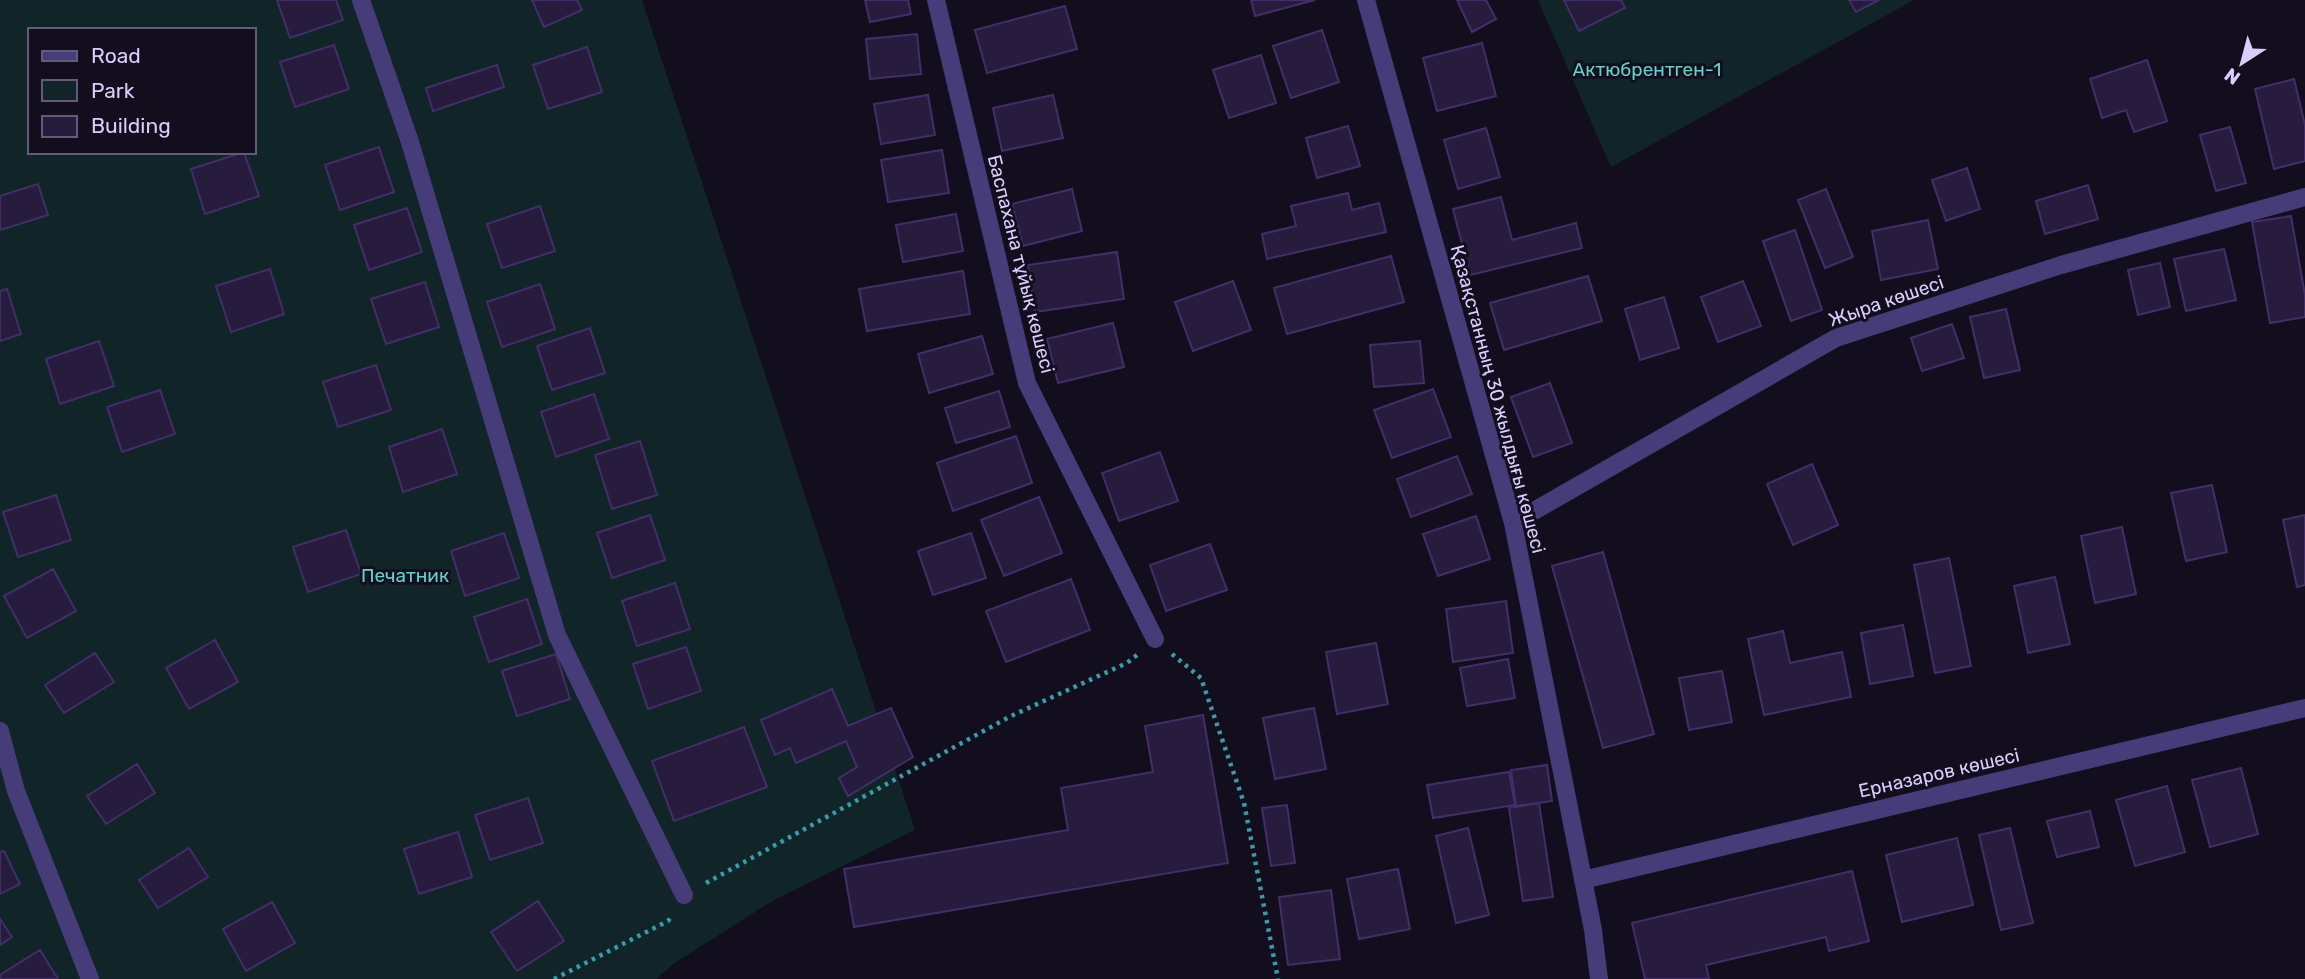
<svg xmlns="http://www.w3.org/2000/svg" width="2305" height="979" viewBox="0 0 2305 979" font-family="Rubik,sans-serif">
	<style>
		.green { fill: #112528; fill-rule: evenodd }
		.building { fill: #271b3e; stroke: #422e68; stroke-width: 2 }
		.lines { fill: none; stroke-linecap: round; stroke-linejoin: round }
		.path { stroke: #359fa9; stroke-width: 4.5; stroke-dasharray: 3.5 5; stroke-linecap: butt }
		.minor { stroke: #473c7a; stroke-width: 18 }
		.labels { text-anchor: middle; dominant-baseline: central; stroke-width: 6; stroke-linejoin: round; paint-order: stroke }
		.park-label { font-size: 19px; fill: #5fd6ca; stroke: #130e1e }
		.street-label { font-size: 19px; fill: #dacefc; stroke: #130e1e }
	</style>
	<rect width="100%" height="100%" fill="#130e1e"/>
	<path class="green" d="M0 0H642L915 830 774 900 673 964 656 979H0ZM30 30H254V152H30Z
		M1538 0H1914L1611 167Z"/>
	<path class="building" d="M277 0H336L343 20 290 38Z
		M532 0H577L582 10 544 27Z
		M865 0H908L911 14 870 22Z
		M1251 0H1315L1255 16Z
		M1457 0H1486L1496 19 1472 32Z
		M1564 0H1621L1625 8 1579 31Z
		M1849 0H1879L1856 12Z
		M1065 6 1077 49 987 73 975 30Z
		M1322 30 1339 82 1291 98 1273 46Z
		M917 34 921 74 870 79 866 39Z
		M1482 43 1496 96 1437 111 1423 58Z
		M334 45 349 89 295 107 280 62Z
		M587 47 602 92 548 109 533 65Z
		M1261 55 1276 103 1229 118 1213 70Z
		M2147 60 2167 121 2134 132 2126 110 2102 118 2090 79Z
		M497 65 504 87 433 111 426 88Z
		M2294 79 2305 125V161L2274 169 2255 89Z
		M928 95 935 135 881 144 874 104Z
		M1053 95 1063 138 1002 151 993 108Z
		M1348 126 1360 166 1317 178 1306 138Z
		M2230 127 2246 183 2216 191 2200 135Z
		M1486 128 1500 177 1458 189 1444 140Z
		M379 147 394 192 340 210 325 165Z
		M942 150 949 193 888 202 881 160Z
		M244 152 259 196 205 214 191 169Z
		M1967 168 1980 209 1946 221 1932 180Z
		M38 184 48 215 0 230V196Z
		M2088 185 2098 219 2045 234 2036 201Z
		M1072 189 1082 231 1023 246 1012 204Z
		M1826 189 1853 257 1825 268 1798 200Z
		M1348 193 1352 210 1379 203 1386 232 1267 259 1262 234 1296 226 1291 206Z
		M1501 197 1512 240 1576 223 1582 248 1470 275 1453 209Z
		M540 206 555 251 502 268 487 224Z
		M407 208 422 252 369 270 354 225Z
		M956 214 963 251 903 262 896 225Z
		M2291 216 2305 295V317L2270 323 2252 222Z
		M1928 220 1938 269 1881 280 1872 231Z
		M1795 230 1822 310 1791 321 1763 241Z
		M2224 249 2236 300 2186 311 2174 259Z
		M1117 252 1124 299 1035 312 1028 265Z
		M1391 256 1404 302 1287 334 1274 288Z
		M2160 263 2170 307 2138 315 2128 270Z
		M270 269 284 314 231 332 216 286Z
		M963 271 970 314 867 331 859 289Z
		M1588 276 1602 321 1504 350 1490 303Z
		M1233 281 1251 330 1193 351 1175 302Z
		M1743 281 1761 326 1718 342 1701 297Z
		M425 282 439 327 386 344 371 299Z
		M540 284 555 329 502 347 487 302Z
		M7 289 21 334 0 341V291Z
		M1664 297 1679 348 1640 360 1625 309Z
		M2006 309 2020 370 1984 378 1970 317Z
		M1113 323 1124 367 1058 383 1047 339Z
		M1952 324 1964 358 1922 371 1911 338Z
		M590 328 605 373 552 390 537 346Z
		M982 336 993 374 929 393 918 354Z
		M99 341 114 386 60 404 46 359Z
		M1420 341 1424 383 1374 387 1370 345Z
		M376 365 391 410 338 427 323 382Z
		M1550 383 1572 443 1533 457 1511 397Z
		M1433 389 1451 437 1392 458 1374 410Z
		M160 390 175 434 122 452 107 407Z
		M999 391 1010 427 956 443 945 408Z
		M594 394 609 439 556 457 541 412Z
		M442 429 457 474 403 492 389 447Z
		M1016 436 1032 483 953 511 937 463Z
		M640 441 657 495 612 509 595 455Z
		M1160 452 1178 501 1119 521 1102 473Z
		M1457 456 1472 494 1411 517 1397 479Z
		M1812 464 1838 525 1793 545 1767 484Z
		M2212 485 2227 552 2186 561 2171 493Z
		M56 495 71 540 18 557 3 512Z
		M1039 497 1062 553 1004 576 981 520Z
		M650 515 665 560 612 578 597 533Z
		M2305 515V585L2297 587 2283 520Z
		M1476 516 1490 559 1438 576 1423 534Z
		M2122 527 2136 594 2095 603 2081 536Z
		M346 530 361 574 308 592 293 547Z
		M504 533 519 578 465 596 451 551Z
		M971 533 986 578 933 595 918 551Z
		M1210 544 1227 590 1166 611 1150 565Z
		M1603 552 1654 734 1603 748 1552 566Z
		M1949 558 1971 666 1935 673 1914 565Z
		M53 569 76 611 27 638 4 596Z
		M2055 577 2070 644 2028 653 2014 586Z
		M1071 579 1090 630 1006 662 986 611Z
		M675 583 690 629 637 646 622 601Z
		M527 599 542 644 489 662 474 617Z
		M1506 601 1513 653 1453 662 1446 609Z
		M1903 625 1913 676 1870 684 1861 633Z
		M1783 631 1790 663 1842 652 1851 697 1764 715 1748 639Z
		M215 640 238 682 189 709 166 668Z
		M1376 643 1388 704 1337 714 1326 652Z
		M686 647 701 691 648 709 633 664Z
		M95 653 114 682 64 713 45 685Z
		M556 654 570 699 517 716 502 671Z
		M1508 659 1515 698 1467 706 1460 668Z
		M1722 671 1732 722 1689 730 1679 678Z
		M832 689 848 726 891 708 913 757 848 796 839 778 857 767 846 741 796 763 790 748 775 755 761 720Z
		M1314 708 1326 769 1275 779 1263 718Z
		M1203 715 1228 863 854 927 844 869 1068 830 1061 788 1153 772 1145 726Z
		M744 727 767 787 674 821 652 761Z
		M137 764 155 793 106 824 87 796Z
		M1547 765 1552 801 1516 806 1511 770Z
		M2241 768 2258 834 2210 847 2192 780Z
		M1509 772 1515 805 1433 818 1427 785Z
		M2167 786 2185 852 2135 866 2116 800Z
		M528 798 543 843 490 860 475 815Z
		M1539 803 1553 897 1523 901 1509 808Z
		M1287 805 1295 863 1271 866 1262 808Z
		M2090 811 2099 847 2057 857 2047 821Z
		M1468 828 1489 915 1456 923 1436 836Z
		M2010 828 2033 923 2001 930 1979 835Z
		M458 832 472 877 419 894 404 849Z
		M1957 838 1973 905 1902 922 1886 855Z
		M189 848 208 877 158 908 139 880Z
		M4 851 20 884 0 894V852Z
		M1398 869 1410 929 1359 939 1347 879Z
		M1852 871 1869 941 1829 951 1826 937 1706 965 1709 979H1645L1632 923Z
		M1331 890 1340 959 1288 965 1279 897Z
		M538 901 564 941 517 971 491 932Z
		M272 902 295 943 246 971 223 929Z
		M0 919 12 937 0 945Z
		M40 950 58 979H0V975Z"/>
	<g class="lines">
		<path class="path" d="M1172 654 1201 678 1244 803 1278 979
			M706 883 1011 716 1127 663 1137 655
			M554 979 668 921 671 917"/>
		<path class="minor" d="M361 0 410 142 557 635 684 895
			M936 0 1027 383 1155 639
			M1366 0 1513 523 1593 930 1599 979
			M1513 523 1836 338 2061 265 2305 197
			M0 731 16 791 90 979
			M1583 880 2305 708"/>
	</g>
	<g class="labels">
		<g class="park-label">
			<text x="1647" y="69">Актюбрентген-1</text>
			<text x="405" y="575">Печатник</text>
		</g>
		<g class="street-label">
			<text transform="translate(1021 264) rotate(76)">Баспахана тұйық көшесі</text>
			<text transform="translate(1886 301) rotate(-19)">Жыра көшесі</text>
			<text transform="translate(1498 399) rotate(75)">Қазақстанның 30 жылдығы көшесі</text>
			<text transform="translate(1939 773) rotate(-13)">Ерназаров көшесі</text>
		</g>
	</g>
	<rect x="28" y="28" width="228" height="126" fill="#130e1e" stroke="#635b77" stroke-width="2"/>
	<rect x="42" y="51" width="35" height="10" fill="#473c7a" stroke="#635b77" stroke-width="2"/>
	<text x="91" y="63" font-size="21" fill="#dacefc">Road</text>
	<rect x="42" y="80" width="35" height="21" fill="#112528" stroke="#635b77" stroke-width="2"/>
	<text x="91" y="98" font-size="21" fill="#dacefc">Park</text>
	<rect x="42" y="116" width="35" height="21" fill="#271b3e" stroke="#635b77" stroke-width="2"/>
	<text x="91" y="133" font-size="21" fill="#dacefc">Building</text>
	<g transform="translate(2242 63) rotate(216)" stroke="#130e1e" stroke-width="5" paint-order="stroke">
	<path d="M0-5L12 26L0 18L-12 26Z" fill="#dacefc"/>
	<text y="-10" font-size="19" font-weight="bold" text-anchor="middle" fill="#dacefc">N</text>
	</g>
</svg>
